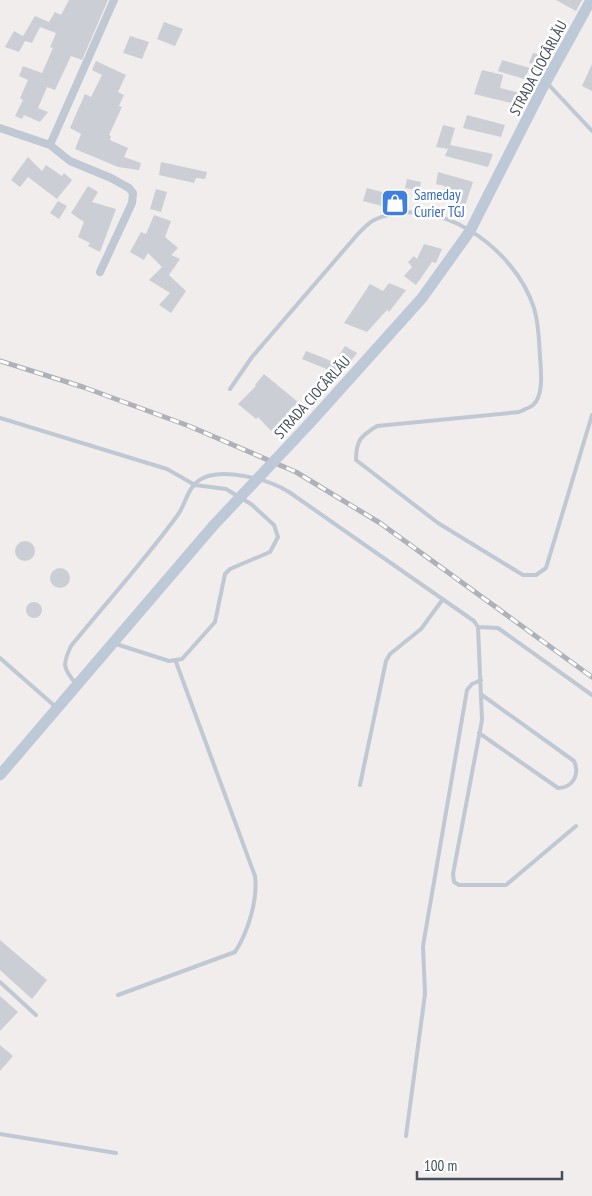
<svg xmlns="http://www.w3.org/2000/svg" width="592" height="1196" viewBox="0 0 592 1196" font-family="'PT Sans Narrow',sans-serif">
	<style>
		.building { fill: #cbced5 }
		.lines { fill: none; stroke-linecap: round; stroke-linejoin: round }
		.service { stroke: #bfc8d3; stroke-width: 4 }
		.minor { stroke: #bfc8d3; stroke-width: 8 }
		.secondary { stroke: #bec9d7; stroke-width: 11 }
		.rail-casing { stroke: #afb1b8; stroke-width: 5 }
		.rail { stroke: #fff; stroke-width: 3; stroke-dasharray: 9; stroke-linecap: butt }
		.secondary-bridge { stroke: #bec9d7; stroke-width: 11 }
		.labels { text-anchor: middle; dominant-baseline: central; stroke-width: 5; stroke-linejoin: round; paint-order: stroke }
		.street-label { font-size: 15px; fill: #444f5b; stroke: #fff }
		.shop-label { font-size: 15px; fill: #366cbe; stroke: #fff; text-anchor: start }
	</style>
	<rect width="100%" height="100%" fill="#f0edec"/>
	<path class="building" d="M69 0H108L82 60 71 56 55 90 47 87 38 108 48 112 40 122 24 115 22 119 15 116 23 100 20 98 28 80 19 76 23 66 42 73 53 48 50 47 56 33 40 27 32 43 25 41 19 52 5 47 14 31 23 36 35 16 49 22 55 12 61 15Z
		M556 0H582L576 11Z
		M164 22 183 29 175 46 157 39Z
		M130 36 149 42 142 59 123 53Z
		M533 53 551 57 545 67 529 63Z
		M502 60 530 68 524 79 498 71Z
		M96 61 126 75 118 92 124 95 119 106 122 107 109 135 111 136 110 140 128 148 124 157 141 163 139 170 118 167 75 149 81 134 70 128 85 94 91 97 102 75 92 70Z
		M592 64V91L582 86Z
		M482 70 503 75 500 88 529 95 524 106 474 94Z
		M467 115 505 125 501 137 463 128Z
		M443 125 455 128 450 145 493 154 488 167 445 156 448 149 436 147Z
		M28 157 42 171 46 165 62 176 64 173 72 180 57 199 28 177 20 187 11 180Z
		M161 162 207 172 205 179 196 178 194 183 159 175Z
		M438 172 473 182 465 206 441 198 445 186 436 184Z
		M407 179 421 182 419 191 405 188Z
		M88 186 98 192 92 202 116 209 100 252 88 246 90 243 78 237 84 222 71 213Z
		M367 188 397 196 394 209 363 201Z
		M156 189 167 192 161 212 150 209Z
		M58 201 67 206 59 219 50 213Z
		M154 215 171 221 165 237 178 248 171 255 180 259 169 275 186 291 171 313 159 305 170 293 149 280 162 267 148 253 144 260 130 252 141 232 146 234Z
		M424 244 442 249 436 263 432 262 416 285 404 276 412 267 408 262 414 256 417 259Z
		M389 283 406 290 389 312 387 310 367 332 344 323 370 284 383 291Z
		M345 346 357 353 346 367 336 360Z
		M306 351 339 364 336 373 302 359Z
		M264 374 298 402 271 431 258 417 256 419 238 404 256 386 255 385Z
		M15 551a10 10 0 1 1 20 0a10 10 0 1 1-20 0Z
		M50 578a10 10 0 1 1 20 0a10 10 0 1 1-20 0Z
		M26 610a8 8 0 1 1 16 0a8 8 0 1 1-16 0Z
		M0 940 47 980 32 999 0 970Z
		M0 996 18 1012 0 1031Z
		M0 1045 13 1056 0 1071Z"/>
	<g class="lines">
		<path class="service" d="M548 84 592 131
			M230 389 252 357 357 235C362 230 368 223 374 220 436 191 515 248 534 308 539 324 539 341 540 357 541 370 544 396 533 405 529 408 523 410 519 412L377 426C361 436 356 440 356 460L438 523 523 575H536L546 568 592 415
			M0 418 167 469 195 485 226 489 251 504 274 525 278 537 270 552 230 569 225 574 215 622 182 659 169 661 116 644
			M478 627 498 628 592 695
			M0 658 57 708
			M76 684C63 668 62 665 71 646 106 603 144 561 177 516 185 506 187 489 198 481 219 465 270 480 289 492L474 621 478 627 482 720 453 874 454 882 459 885H506L576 826
			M479 733 558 788C573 788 580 774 574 761L482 695
			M360 785 386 661 390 654 421 629 443 599
			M0 982 36 1015
			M118 995 235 952C248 932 258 900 255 876L176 662
			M0 1134 116 1153
			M406 1136 425 994 423 946 467 690 472 684 481 680"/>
		<path class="minor" d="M0 128 50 145 70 161 111 178 129 188 133 193 132 203 100 272
			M50 145 114 0"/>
		<path class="secondary" d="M309 424 422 298 470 231 542 89 591 0
			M0 775 213 526"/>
		<g class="rail-casing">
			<path id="rail" d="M0 361 83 387 189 426 296 472 380 523 592 677"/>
		</g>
		<use href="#rail" class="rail"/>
		<path class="secondary-bridge" d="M213 526 309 424"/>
	</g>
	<defs>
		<g id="shop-square" transform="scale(1.4375)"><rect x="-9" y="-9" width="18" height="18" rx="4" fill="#3f7fe0" stroke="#fff"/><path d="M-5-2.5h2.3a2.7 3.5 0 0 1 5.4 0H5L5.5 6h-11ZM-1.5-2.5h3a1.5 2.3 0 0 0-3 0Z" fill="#fff"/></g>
	</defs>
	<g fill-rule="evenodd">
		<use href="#shop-square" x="395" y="203"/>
	</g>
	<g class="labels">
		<g class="street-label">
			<text transform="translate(538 68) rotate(-62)">STRADA CIOCÂRLĂU</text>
			<text transform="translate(312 397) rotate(-48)">STRADA CIOCÂRLĂU</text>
		</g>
		<g class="shop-label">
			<text x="414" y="194">Sameday<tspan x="414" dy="17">Curier TGJ</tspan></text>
		</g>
	</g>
	<path d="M417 1171v8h145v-8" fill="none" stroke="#444f5b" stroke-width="2.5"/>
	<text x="424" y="1171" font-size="15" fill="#444f5b" stroke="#ffffff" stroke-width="4" paint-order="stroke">100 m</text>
</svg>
